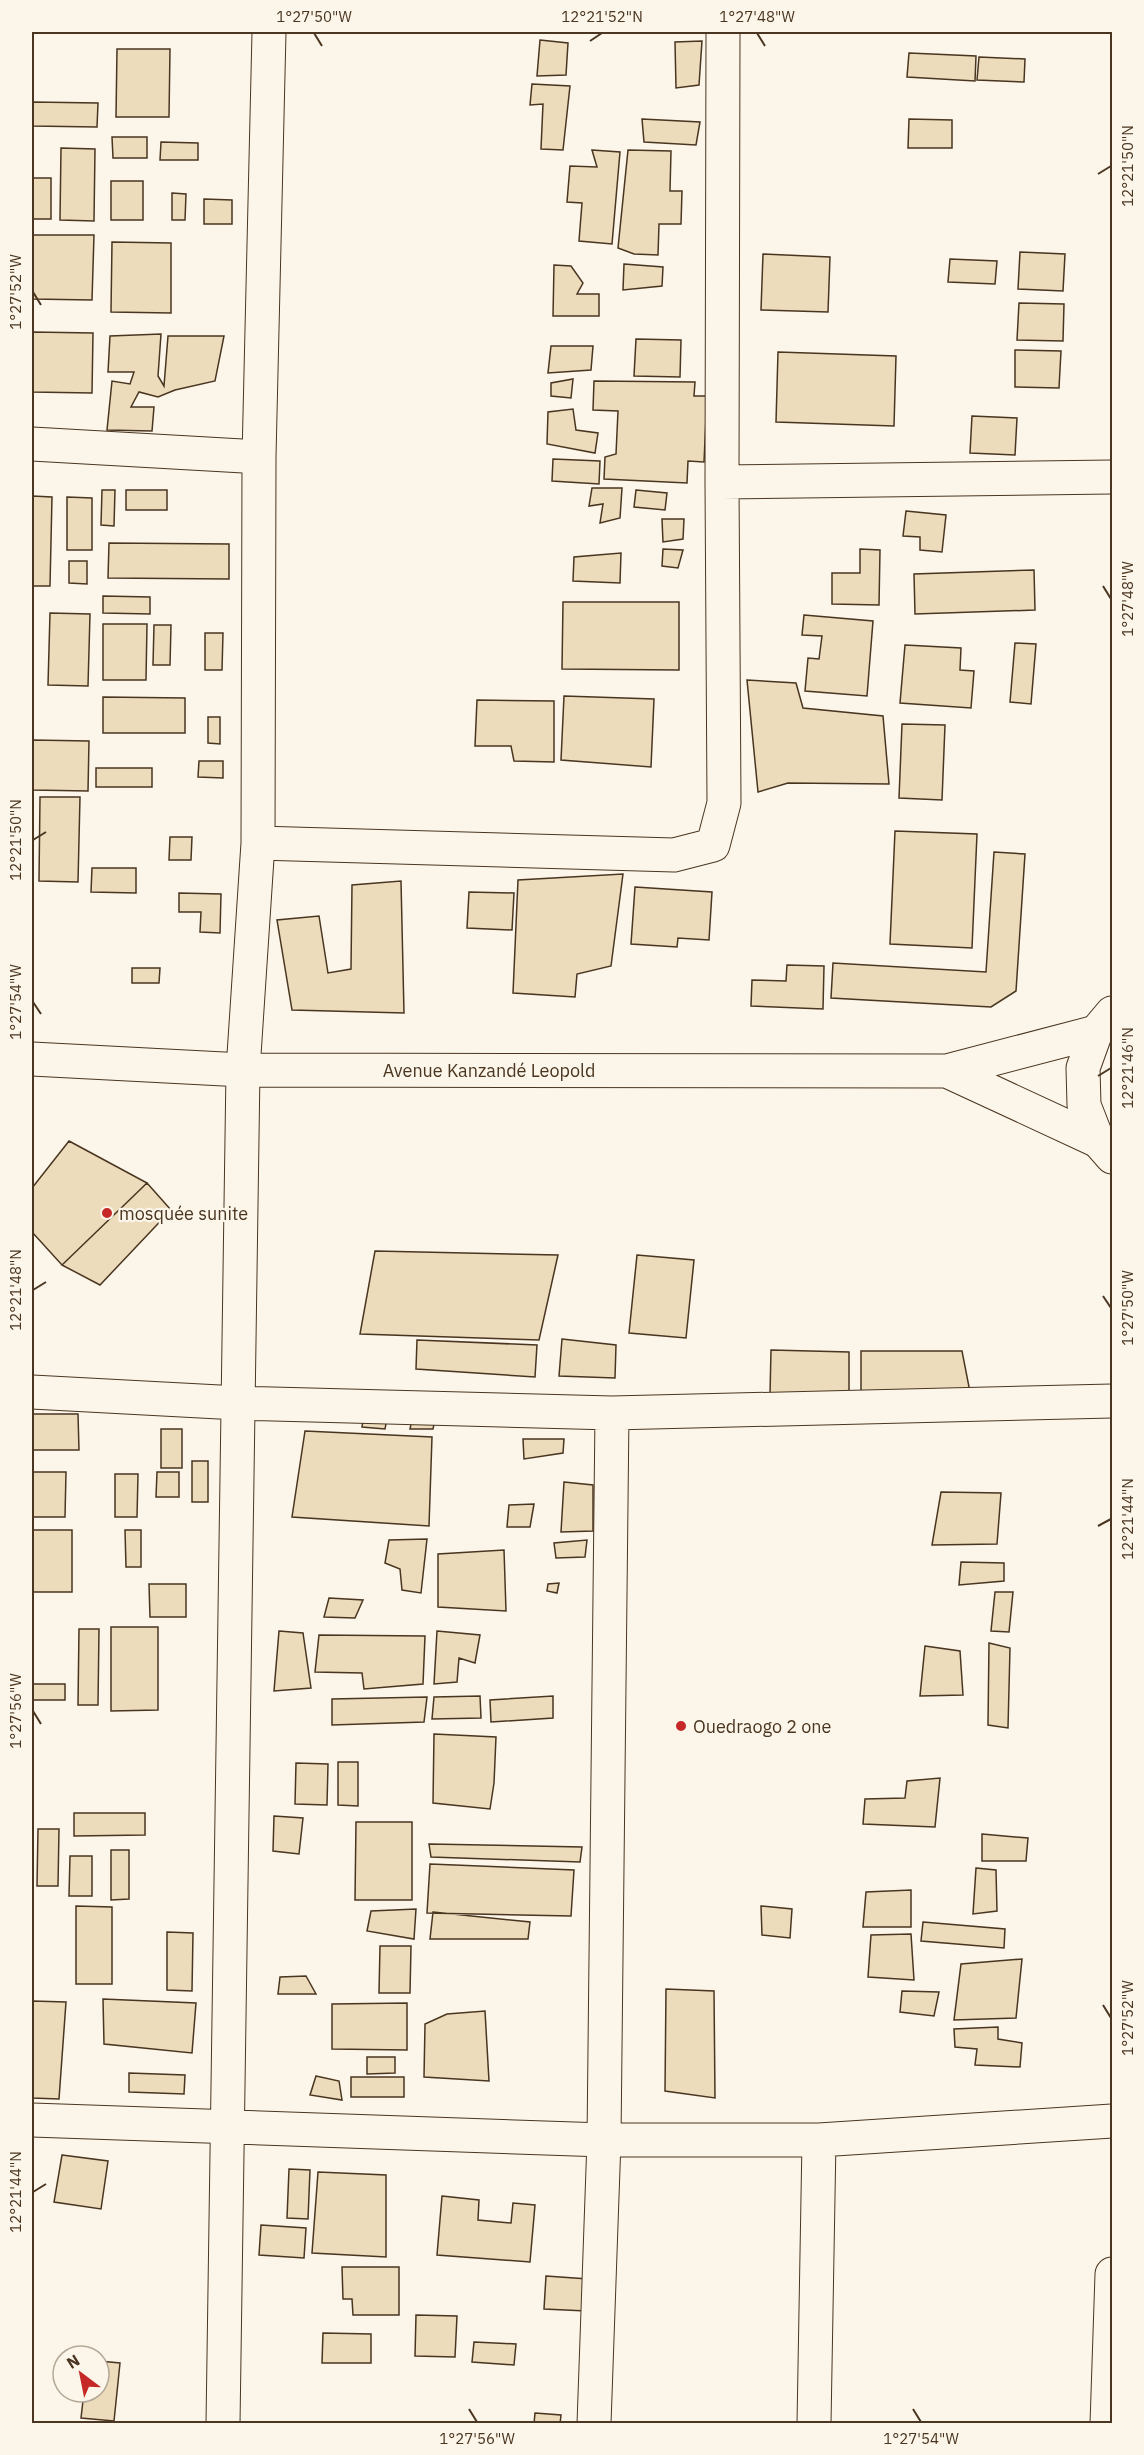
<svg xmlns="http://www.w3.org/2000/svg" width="1144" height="2455" viewBox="0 0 1144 2455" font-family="'IBM Plex Sans',sans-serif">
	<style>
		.building { fill: #ecdcbc; stroke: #4a3520; stroke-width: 1.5 }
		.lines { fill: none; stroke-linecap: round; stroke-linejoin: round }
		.minor-casing { stroke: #4a3520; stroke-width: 35 }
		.major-casing { stroke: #4a3520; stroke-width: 35 }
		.minor { stroke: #fbf6e9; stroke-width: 33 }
		.major { stroke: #fbf6e9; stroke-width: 33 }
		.ticks { fill: none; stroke: #4a3520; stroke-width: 2 }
		.poi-dot { fill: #c62828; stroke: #fbf6e9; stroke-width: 2 }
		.labels { text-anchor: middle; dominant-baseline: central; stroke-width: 4.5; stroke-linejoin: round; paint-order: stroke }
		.street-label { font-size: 18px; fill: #4a3520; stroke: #fbf6e9 }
		.poi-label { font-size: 18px; fill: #4a3520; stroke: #fbf6e9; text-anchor: start }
		.neatline { fill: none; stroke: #4a3520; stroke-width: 2 }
		.ticks-label { font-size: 15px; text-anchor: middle; fill: #4a3520 }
	</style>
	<rect width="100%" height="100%" fill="#fbf6e9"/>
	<path class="building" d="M540 40 568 43 566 75 537 76Z
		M702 41 699 85 676 88 675 42Z
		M117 49H170L169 117H116Z
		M909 53 976 56 975 81 907 77Z
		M979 57 1025 59 1024 82 977 80Z
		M532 84 570 86 563 150 541 149 543 104 530 105Z
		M32 102 98 103 97 127 32 126Z
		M642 119 700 122 696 145 644 142Z
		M909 119 952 120V148H908Z
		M112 137H147V158H113Z
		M161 142 198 143V160H160Z
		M61 148 95 149 94 221 60 220Z
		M592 150 620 152 612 244 579 241 582 203 567 202 570 166 597 167Z
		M628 150 671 151 670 191H682L681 224H659L658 255 634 254 618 248Z
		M32 178H51V219H32Z
		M111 181H143V220H111Z
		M172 193 186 194 185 220H172Z
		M204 199 232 200V224H204Z
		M32 235H94L92 300 32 299Z
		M112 242 171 243V313L111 312Z
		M1020 252 1065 254 1063 291 1018 289Z
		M763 254 830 257 828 312 761 310Z
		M950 259 997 261 995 284 948 282Z
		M624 264 663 267 662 286 623 290Z
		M554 265 571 266 583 283 577 294H599V316H553Z
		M1019 303 1064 304 1063 341 1017 340Z
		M32 332 93 333 92 393 32 392Z
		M161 334 158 376 164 386 168 336H224L215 381 175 390 158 397 139 392 131 407H154L152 431 107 430 112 381 130 384 134 372H108L110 336Z
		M636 339 681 340 680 377 634 376Z
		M551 346H593L591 370 548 373Z
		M1015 350 1061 351 1059 388 1015 387Z
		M778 352 896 356 894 426 776 422Z
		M573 379 571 398 551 396V383Z
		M594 381 695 382 694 396H707L704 462 688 461 687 483 604 479 605 457 616 454 618 411 593 410Z
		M573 409 576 430 598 433 595 453 547 444 548 412Z
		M972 416 1017 418 1015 455 970 453Z
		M553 459 600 461 599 484 552 481Z
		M592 488H622L620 518 600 523 603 504 589 506Z
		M102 490H115L114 526 101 525Z
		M126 490H167V510H126Z
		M636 490 667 493 665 510 634 507Z
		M32 496 52 497 50 586H32Z
		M67 497 92 498V550H67Z
		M906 511 946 515 942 552 920 550V537L903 536Z
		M662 519H684L683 539 663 542Z
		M109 543 229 544V579L108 578Z
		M663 549 683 550 678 568 662 566Z
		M860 549 880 550 879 605 832 604V573H860Z
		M621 553 620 583 573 581 574 557Z
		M69 561H87V584L69 583Z
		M1034 570 1035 610 915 614 914 574Z
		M103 596 150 597V614L103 613Z
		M563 602H679V670L562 669Z
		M50 613 90 614 88 686 48 685Z
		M804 615 873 621 867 696 805 691 808 658 819 659 822 636 802 635Z
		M103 624H147L146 680H103Z
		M154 625H171L170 665H153Z
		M205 633H223L222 670H205Z
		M1015 643 1036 644 1031 704 1010 702Z
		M905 645 961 648 960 670 974 671 971 708 900 703Z
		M747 680 796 683 803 708 883 716 889 784 788 783 758 792Z
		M564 696 654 699 651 767 561 760Z
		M103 697 185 698V733H103Z
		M477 700 554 701V762L514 761 511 746H475Z
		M208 717H220V744L208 743Z
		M902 724 945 725 942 800 899 798Z
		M32 740 89 741 88 791 32 790Z
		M199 761H223V778L198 777Z
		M96 768H152V787H96Z
		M40 797H80L78 882 39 881Z
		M895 831 977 834 972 948 890 944Z
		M170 837H192L191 860H169Z
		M994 852 1025 854 1016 991 991 1007 831 998 833 963 986 972Z
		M92 868H136V893L91 892Z
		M623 874 611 966 577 974 575 997 513 993 518 880Z
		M401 881 404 1013 292 1010 277 920 319 916 328 973 351 969 352 885Z
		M635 887 712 892 709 940 678 938 677 947 631 944Z
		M469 892 514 893 512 930 467 928Z
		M179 893 221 894 220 933 200 932 201 912H179Z
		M787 965 824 966 823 1009 751 1006 752 980 786 981Z
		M132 968H160L159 983H132Z
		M69 1141 147 1183 62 1265 32 1232V1188Z
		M147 1183 171 1210 100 1285 62 1265Z
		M375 1251 558 1255 539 1340 360 1334Z
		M637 1255 694 1260 686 1338 629 1333Z
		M562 1339 616 1345 615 1378 559 1376Z
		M417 1340 537 1345 535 1377 416 1369Z
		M771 1350 849 1352V1392L770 1395Z
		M861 1351H962L970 1392 861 1391Z
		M388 1413 385 1429 362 1427 364 1414Z
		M32 1414H78L79 1450H32Z
		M413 1414 436 1415 433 1429H410Z
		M161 1429H182V1468H161Z
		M305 1431 432 1437 429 1526 292 1517Z
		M523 1439H564L563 1453 524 1459Z
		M192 1461H208V1502H192Z
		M32 1472H66L65 1517H32Z
		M157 1472H179V1497H156Z
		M115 1474H138L137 1517H115Z
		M564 1482 593 1485V1531L561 1532Z
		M941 1492 1001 1493 997 1544 932 1545Z
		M534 1504 530 1527H507L509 1505Z
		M32 1530H72V1592H32Z
		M125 1530H141V1567H126Z
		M427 1539 421 1593 402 1590 400 1569 385 1563 389 1540Z
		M587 1540 585 1557 556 1558 554 1543Z
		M504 1550 506 1611 438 1607V1554Z
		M961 1562 1004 1563V1581L959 1585Z
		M559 1583 557 1593 547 1591 548 1584Z
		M149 1584H186V1617H150Z
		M995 1592H1013L1009 1632 991 1631Z
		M329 1598 363 1600 355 1618 324 1617Z
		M111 1627H158V1710L111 1711Z
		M79 1629H99L98 1705H78Z
		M279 1631 303 1633 311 1688 274 1691Z
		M437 1631 480 1635 475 1663 459 1658 457 1682 434 1684Z
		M319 1635 425 1636 423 1684 364 1689 362 1673 315 1672Z
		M989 1643 1010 1648 1008 1728 988 1725Z
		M925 1646 960 1651 963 1695 920 1696Z
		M32 1684H65V1700H32Z
		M480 1696 481 1718 432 1719 434 1697Z
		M553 1696V1718L491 1722 490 1700Z
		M427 1697 424 1722 332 1725V1699Z
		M434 1734 496 1737 494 1783 490 1809 433 1803Z
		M338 1762H358V1806L338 1805Z
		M296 1763 328 1764 327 1805 295 1804Z
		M940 1778 935 1827 863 1824 865 1799 905 1798 907 1781Z
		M74 1813H145V1835L74 1836Z
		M274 1816 303 1818 299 1854 273 1851Z
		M356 1822H412V1900H355Z
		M38 1829H59L58 1886H37Z
		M982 1834 1028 1838 1026 1861H982Z
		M429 1844 582 1847 580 1862 431 1857Z
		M111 1850H129V1899L111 1900Z
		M70 1856H92V1896H69Z
		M430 1864 574 1870 571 1916 427 1913Z
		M976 1868 996 1870 997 1911 973 1914Z
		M911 1890V1927H863L866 1892Z
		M76 1906 112 1907V1984H76Z
		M761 1906 792 1909 790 1938 762 1935Z
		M416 1909 414 1939 367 1931 371 1911Z
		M433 1912 530 1922 528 1939H430Z
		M923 1922 1005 1929 1004 1948 921 1941Z
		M167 1932 193 1933 192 1991 167 1990Z
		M911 1934 914 1980 868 1977 871 1935Z
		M380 1946H411L410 1993H379Z
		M1022 1959 1016 2018 954 2020 961 1964Z
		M306 1976 316 1994H278L280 1977Z
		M666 1989 714 1991 715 2098 665 2091Z
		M902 1991 939 1992 934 2016 900 2012Z
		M103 1999 196 2003 192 2053 104 2044Z
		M32 2001 66 2002 59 2099 32 2098Z
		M407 2003V2050L332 2049V2004Z
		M485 2011 489 2081 424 2077 425 2024 447 2014Z
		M998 2027V2039L1022 2043 1020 2067 975 2065 977 2049 955 2047 954 2029Z
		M367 2057H395V2073L367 2074Z
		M129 2073 185 2075 184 2094 129 2092Z
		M316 2076 339 2081 342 2100 310 2095Z
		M351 2077H404V2097H351Z
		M62 2155 108 2161 101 2209 54 2202Z
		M289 2169 310 2170 308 2219 287 2218Z
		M318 2172 386 2175V2257L312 2253Z
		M442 2196 479 2200 478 2220 511 2223 513 2203 535 2205 530 2262 437 2255Z
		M261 2225 306 2228 304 2258 259 2255Z
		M342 2267H399V2315H353L352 2299H343Z
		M546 2276 588 2279 586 2311 544 2309Z
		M416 2315 457 2316 455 2357 415 2356Z
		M323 2333 371 2334V2363H322Z
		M474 2342 516 2344 514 2365 472 2362Z
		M99 2361 120 2363 114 2421 81 2418 84 2392H99Z
		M535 2413 561 2415 560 2424H534Z"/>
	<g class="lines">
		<g class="minor-casing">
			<path id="minor" d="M32 444 259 457
				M722 482 1112 477
				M258 843 674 855 713 845 724 803 722 482 723 32
				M32 1059 243 1070 947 1071 1096 1032
				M947 1071 1098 1141
				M32 1392 238 1403 612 1413 1112 1401
				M32 2120 604 2140H819L1112 2121
				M223 2424 243 1070 258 843 259 457 269 32
				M594 2424 604 2140 612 1413
				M814 2424 819 2140"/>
		</g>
		<g class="major-casing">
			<path id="major" d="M1112 1013 1096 1032 1083 1068 1084 1105 1098 1141 1112 1157
				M1107 2424 1112 2274"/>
		</g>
		<use href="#minor" class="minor"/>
		<use href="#major" class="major"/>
	</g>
	<path class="ticks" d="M314 33 322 46M757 33 765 46M590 41 602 33M1098 174 1111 166M33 292 41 305M1103 586 1111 599M33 840 46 832M33 1002 41 1014M1098 1076 1111 1068M33 1290 46 1282M1103 1296 1111 1308M1098 1526 1111 1519M33 1711 41 1724M1103 2005 1111 2018M33 2192 46 2184M469 2409 477 2422M913 2409 921 2422"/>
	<g class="poi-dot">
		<circle cx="107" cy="1213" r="6"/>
		<circle cx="681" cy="1726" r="6"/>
	</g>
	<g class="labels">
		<g class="street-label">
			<text x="489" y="1070">Avenue Kanzandé Leopold</text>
		</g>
		<g class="poi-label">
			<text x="119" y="1213">mosquée sunite</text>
			<text x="693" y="1726">Ouedraogo 2 one</text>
		</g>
	</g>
	<rect width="1144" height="2455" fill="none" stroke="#fbf6e9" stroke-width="66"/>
	<g transform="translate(81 2374) rotate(328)"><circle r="28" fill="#fbf6e9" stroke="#b4a999" stroke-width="1.5"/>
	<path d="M0-4.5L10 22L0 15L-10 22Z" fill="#c62828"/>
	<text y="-9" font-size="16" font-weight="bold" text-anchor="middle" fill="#4a3520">N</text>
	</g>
	<rect x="33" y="33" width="1078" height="2389" class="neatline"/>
	<g class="ticks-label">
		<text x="314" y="22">1°27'50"W</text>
		<text x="602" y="22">12°21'52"N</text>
		<text x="757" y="22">1°27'48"W</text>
		<text transform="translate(1128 166) rotate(-90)" y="5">12°21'50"N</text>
		<text transform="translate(16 292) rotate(-90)" y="5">1°27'52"W</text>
		<text transform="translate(1128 599) rotate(-90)" y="5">1°27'48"W</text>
		<text transform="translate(16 840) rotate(-90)" y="5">12°21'50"N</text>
		<text transform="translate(16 1002) rotate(-90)" y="5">1°27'54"W</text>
		<text transform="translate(1128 1068) rotate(-90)" y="5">12°21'46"N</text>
		<text transform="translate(16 1290) rotate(-90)" y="5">12°21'48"N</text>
		<text transform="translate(1128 1308) rotate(-90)" y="5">1°27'50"W</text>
		<text transform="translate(1128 1519) rotate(-90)" y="5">12°21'44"N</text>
		<text transform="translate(16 1711) rotate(-90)" y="5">1°27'56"W</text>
		<text transform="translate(1128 2018) rotate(-90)" y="5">1°27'52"W</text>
		<text transform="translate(16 2192) rotate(-90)" y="5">12°21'44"N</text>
		<text x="477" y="2444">1°27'56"W</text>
		<text x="921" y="2444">1°27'54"W</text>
	</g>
</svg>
